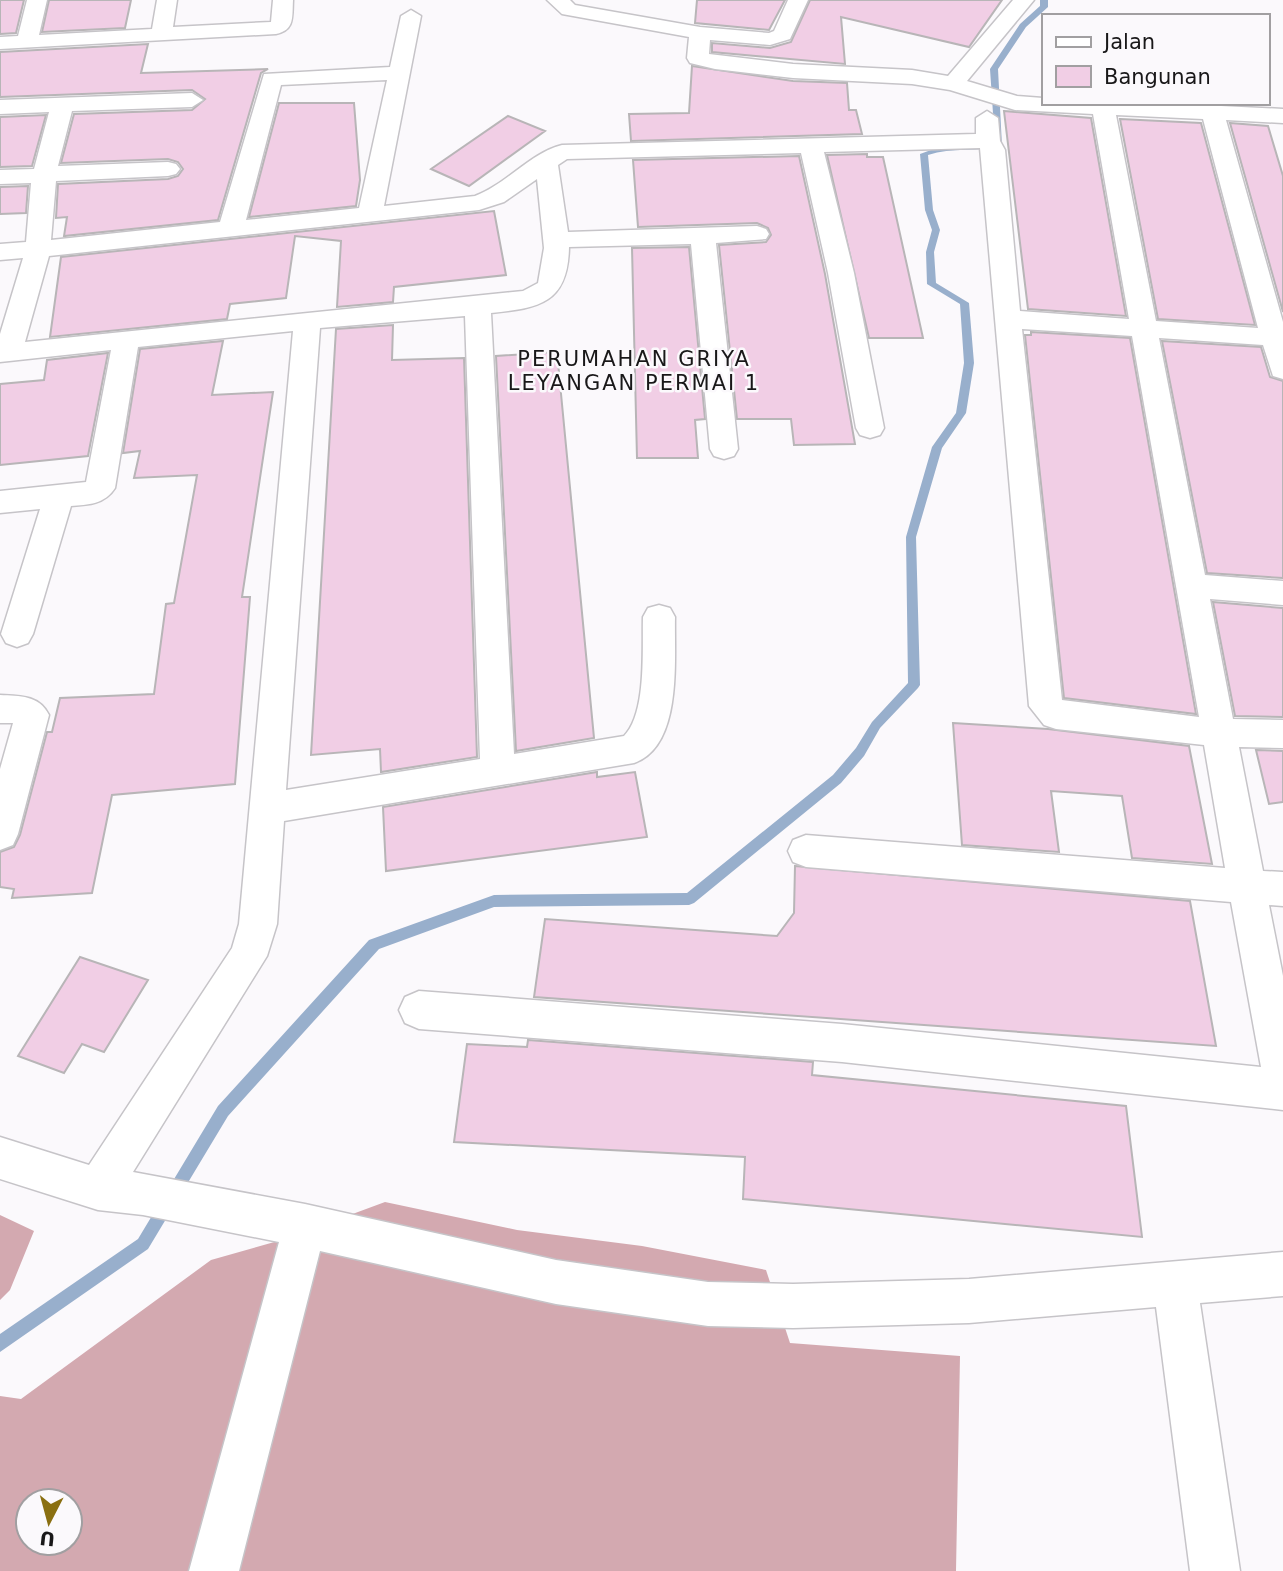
<svg xmlns="http://www.w3.org/2000/svg" width="1283" height="1571" viewBox="0 0 1283 1571" font-family="'DejaVu Sans',sans-serif">
	<style>
		.forest { fill: #d3a9b0; fill-rule: evenodd }
		.lines { fill: none; stroke-linecap: round; stroke-linejoin: round }
		.stream { fill: #98afcc; fill-rule: evenodd }
		.building { fill: #f1cee5; stroke: #b8b5b7; stroke-width: 2 }
		.minor-casing { stroke: #c6c4c8; stroke-width: 3 }
		.minor { fill: #fff; fill-rule: evenodd }
		.labels { text-anchor: middle; dominant-baseline: central; stroke-width: 5; stroke-linejoin: round; paint-order: stroke }
		.far-neighbourhood-label { font-size: 21px; letter-spacing: 2px; fill: #191819; stroke: #fbf9fc }
	</style>
	<rect width="100%" height="100%" fill="#fbf9fc"/>
	<path class="forest" d="M385 1202 517 1230 642 1246 766 1270 790 1343 960 1356 956 1571H0V1396L21 1399 211 1260 285 1239ZM28 1501H70V1543H28Z
		M0 1215 34 1231 10 1290 0 1300Z"/>
	<g class="lines">
		<path class="stream" d="M1040 0H1048V7L1026 27 998 69 1002 146C978 152 952 147 928 155L933 210 940 230 934 252 936 283 969 303 974 363 966 413 942 448 916 537 920 685 918 688 880 728 864 756 841 783 694 903 689 905 494 907 379 949 228 1116 148 1249 0 1352V1334L138 1239 218 1106 369 940 494 895 687 893 833 775 856 748 872 722 908 683 906 537 932 447 956 413 964 363 960 304 927 284 926 252 932 230 925 210 920 154 942 146 995 143 990 69 1020 24 1040 6Z"/>
	</g>
	<path class="building" d="M0 0H24L16 33 0 34Z
		M49 0H131L125 28 42 32Z
		M697 0H785L769 30 695 23Z
		M810 0H1002L969 47 841 17 845 64 712 52V43L770 48 791 42Z
		M148 44 141 73 268 69 261 73 218 220 64 236 67 217 56 218 58 184 168 179 178 176 183 169 178 162 168 159 61 163 74 114 192 110 205 99 192 90 0 97V52Z
		M692 66 793 81 847 83 849 110H856L862 134 631 141 629 114 689 113Z
		M279 103H354L360 180 356 206 249 217Z
		M1004 111 1091 118 1126 316 1028 309Z
		M46 115 32 166 0 167V117Z
		M508 116 545 131 469 186 431 169Z
		M1120 119 1201 123 1255 325 1158 319Z
		M1230 123 1268 126 1283 176V312Z
		M867 154V157H883L923 338H869L827 155Z
		M799 156 825 274 855 444 794 445 791 419H737L719 245 766 242 771 235 768 228 757 223 638 227 633 160Z
		M28 186 26 213 0 214V187Z
		M494 211 506 275 394 287 393 302 337 307 341 241 295 236 286 298 230 304 227 319 50 337 61 257Z
		M689 247 705 419 695 420 698 458H637L632 248Z
		M393 325 392 360 464 358 477 757 381 772 380 749 311 755 336 329Z
		M1031 332 1130 338 1196 714 1064 698 1025 335H1031Z
		M223 341 212 395 273 392 242 597H250L235 784 112 795 92 893 12 898 14 889 0 887V852L14 847 20 835 47 732H52L60 698 154 694 166 604 174 603 197 475 134 478 140 451 123 453 140 349Z
		M1162 341 1261 347 1270 377 1283 381V578L1207 573Z
		M557 352 594 738 516 751 496 356Z
		M108 353 88 456 0 465V384L44 380 47 360Z
		M1213 602 1283 608V717L1235 716Z
		M953 723 1048 729 1189 746 1212 864 1132 858 1122 796 1051 791 1059 852 962 845Z
		M1256 750 1283 751V802L1269 804Z
		M597 772V777L635 772 647 837 386 871 383 807Z
		M795 866 1190 901 1216 1046 534 997 545 919 777 936 794 913Z
		M80 957 148 980 104 1052 82 1044 64 1073 18 1056Z
		M528 1040 813 1062 812 1075 1126 1106 1142 1237 743 1199 745 1157 454 1142 467 1044 527 1047Z"/>
	<g class="lines">
		<g class="minor-casing">
			<path id="minor" d="M27 0H47L39 35 152 29 157 0H177L173 27 271 22 273 0H293C292 17 295 30 276 34L0 49V37L18 36Z
				M547 0H570L575 5 700 27 769 33 774 31 788 0H808L790 39 770 45 710 40 709 54 793 64 912 70 948 76 1013 0H1034L967 81 1017 96 1043 98V103H1160L1283 109V123L1226 120 1283 322V379L1273 376 1263 345 1159 338 1205 575 1283 581V605L1210 599 1233 719 1283 720V748L1239 747 1263 871 1283 872V906L1269 905 1283 976V1110L842 1062 419 1029 405 1023 399 1010 405 997 419 991 842 1024 1261 1067 1231 902 806 867 793 862 788 851 793 840 806 835 1225 868 1204 745 1056 729 1044 725 1029 706 980 148 824 152 854 273 884 428 880 435 870 438 860 435 856 428 828 273 801 153 567 159 558 165 568 232 757 226 766 229 769 234 766 239 716 243 738 449 734 456 724 459 714 456 710 449 691 244 569 247C568 303 540 308 491 313L514 754 624 736C647 713 642 649 643 617L648 608 659 605 670 608 675 617C674 659 683 746 634 763L284 821 277 924 267 956 133 1172 305 1204 556 1260 708 1282 793 1284 969 1279 1283 1252V1296L1200 1303 1240 1571H1190L1156 1307 969 1323 793 1328 708 1326 556 1304 320 1251 239 1571H189L279 1242 143 1215 98 1210 0 1179V1137L89 1165 232 948 239 924 293 331 138 347 115 488C105 504 88 505 71 506L33 634 28 643 17 647 6 643 1 634 40 509 0 513V491L86 482 111 350 0 362V334L23 258 0 260V244L26 242 31 183 0 184V170L34 169 49 112 0 114V100L192 93 203 100 192 107 72 111 58 166 168 162 176 164 180 169 176 174 168 176 56 181 51 240 220 222 264 74 390 67 401 16 411 10 421 16 384 206 475 196C507 184 530 153 562 145L976 134V118L987 111 998 118 1000 141 1005 150 1020 311 1129 319 1093 114 1015 110 950 90 912 84 793 78 715 69 690 63 687 58 689 37 562 14ZM387 80 359 208 246 220 281 85ZM1116 115 1203 119 1258 328 1156 321ZM537 179 544 248 538 283 523 291 25 342 49 256 479 210 504 202ZM465 316 480 759 286 790 320 328ZM1022 329 1132 336 1199 717 1062 700Z
				M0 695C20 696 39 695 49 715L18 834 13 845 0 850V769L13 723H0Z"/>
		</g>
		<use href="#minor" class="minor"/>
	</g>
	<g class="labels">
		<g class="far-neighbourhood-label">
			<text x="634" y="359">PERUMAHAN GRIYA<tspan x="634" dy="24">LEYANGAN PERMAI 1</tspan></text>
		</g>
	</g>
	<rect x="1042" y="14" width="228" height="91" fill="#fbf9fc" stroke="#a19fa1" stroke-width="2"/>
	<rect x="1056" y="37" width="35" height="10" fill="#ffffff" stroke="#a19fa1" stroke-width="2"/>
	<text x="1104" y="49" font-size="21" fill="#191819">Jalan</text>
	<rect x="1056" y="66" width="35" height="21" fill="#f1cee5" stroke="#a19fa1" stroke-width="2"/>
	<text x="1104" y="84" font-size="21" fill="#191819">Bangunan</text>
	<g transform="translate(49 1522) rotate(186)"><circle r="33" fill="#fbf9fc" stroke="#a19fa1" stroke-width="2"/>
	<path d="M0-5L12 26L0 18L-12 26Z" fill="#8a6f11"/>
	<text y="-10" font-size="19" font-weight="bold" text-anchor="middle" fill="#191819">U</text>
	</g>
</svg>
